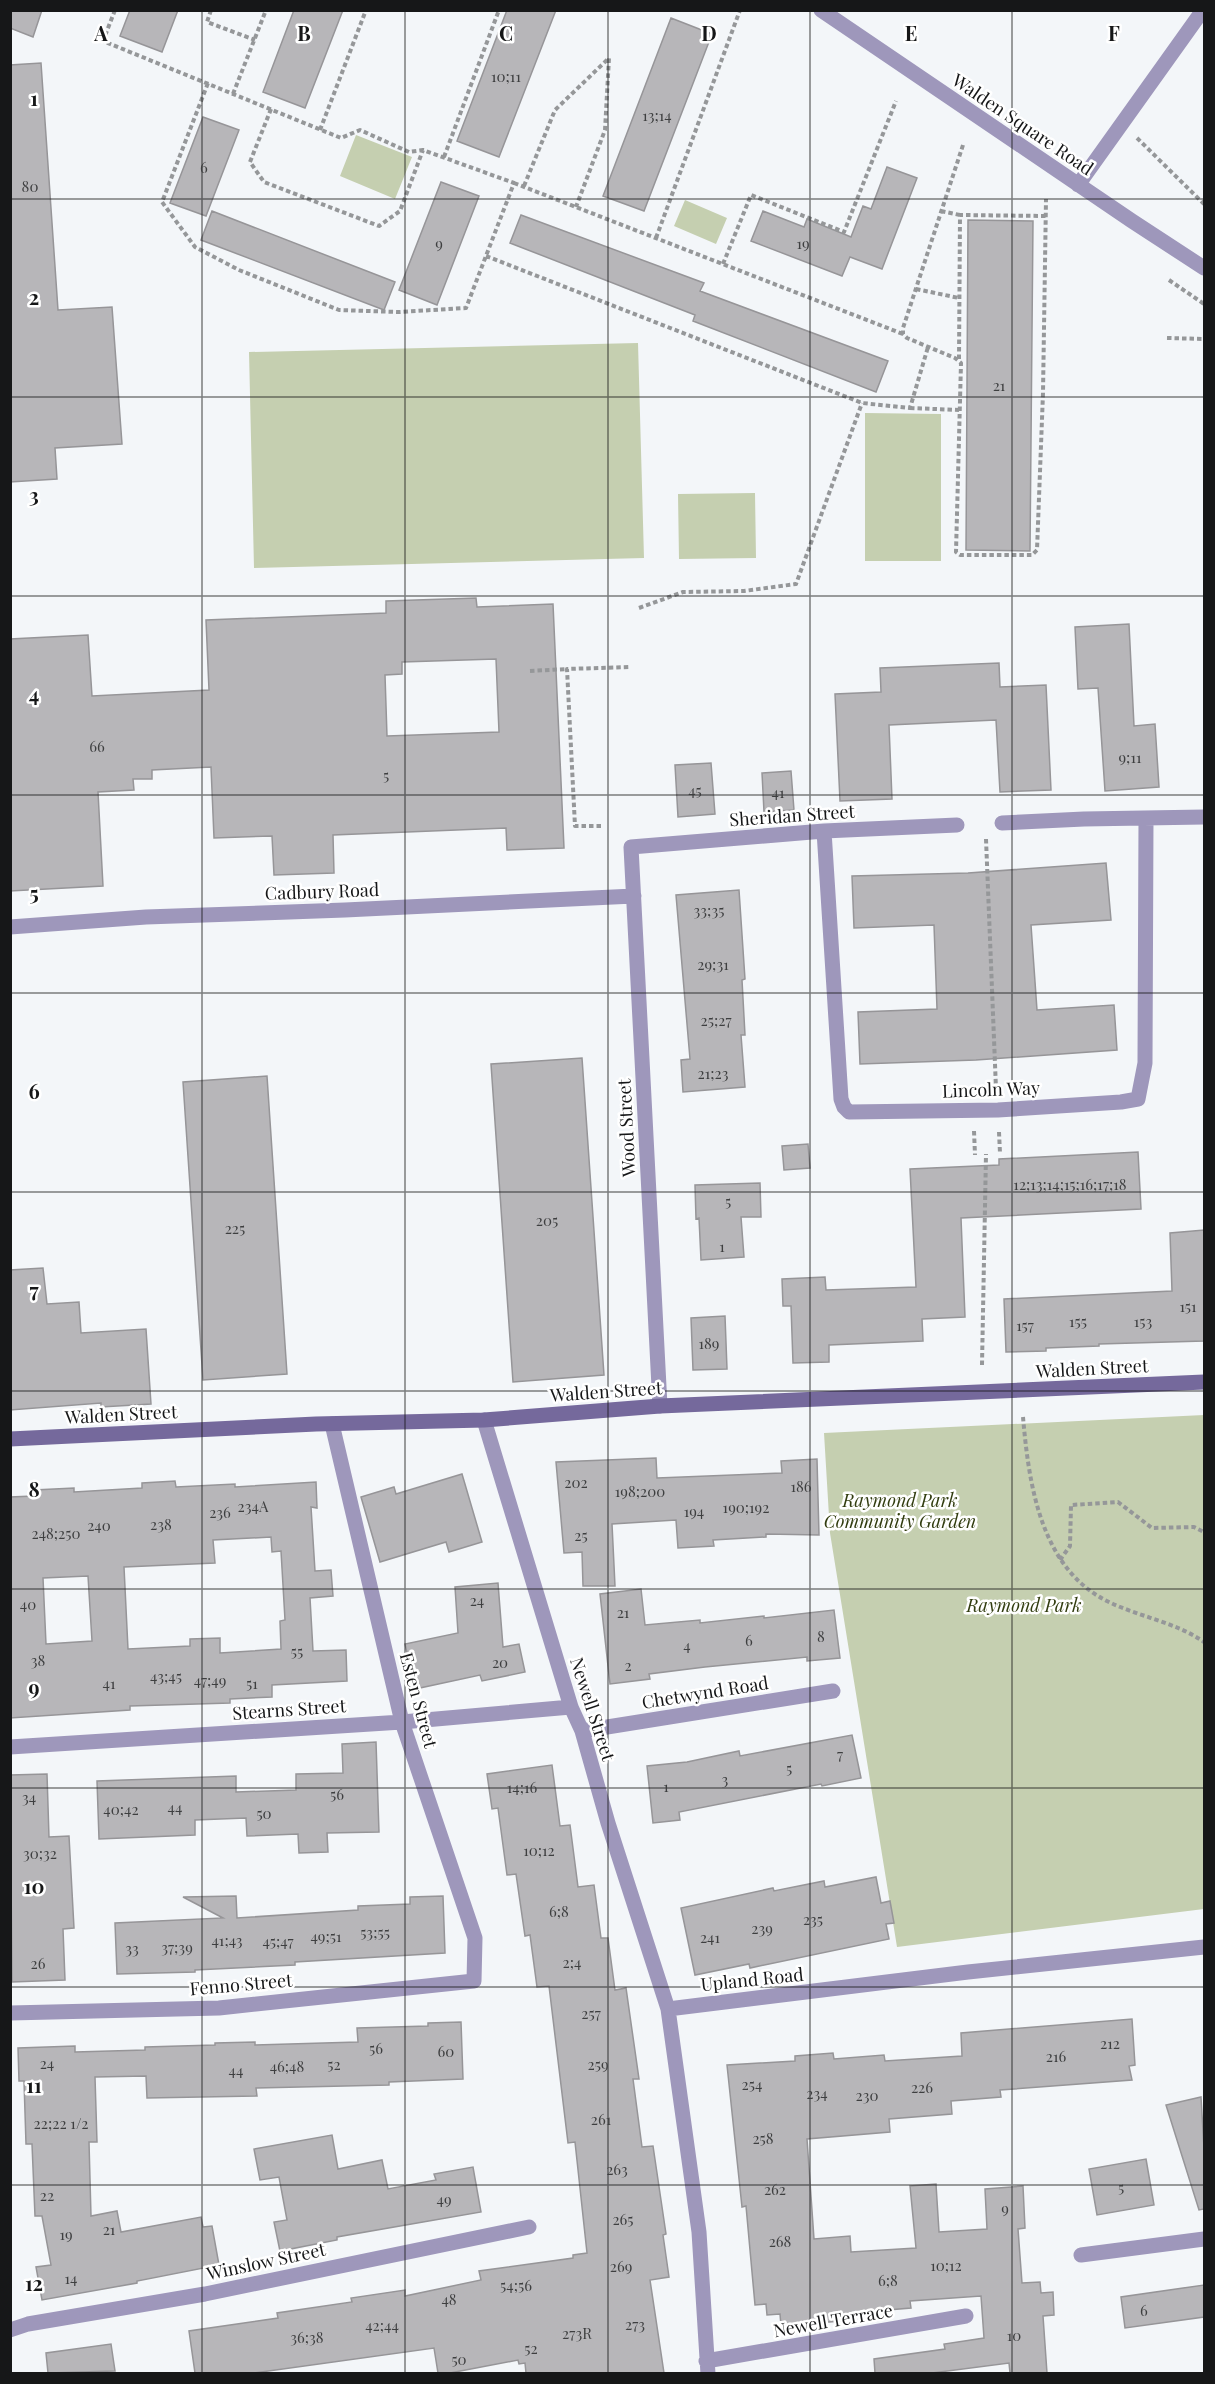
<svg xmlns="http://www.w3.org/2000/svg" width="1215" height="2384" viewBox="0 0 1215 2384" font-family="'Playfair Display',serif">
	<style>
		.green { fill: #c5cfb0 }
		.building { fill: #b7b6b9; stroke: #969598; stroke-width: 1.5; fill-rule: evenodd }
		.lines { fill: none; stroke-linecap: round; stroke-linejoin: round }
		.path { stroke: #959799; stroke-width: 4; stroke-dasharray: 4.5 3; stroke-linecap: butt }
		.street { stroke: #9e97bb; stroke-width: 15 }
		.secondary { stroke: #75699c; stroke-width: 15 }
		.grid { fill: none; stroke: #161718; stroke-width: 1.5; stroke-opacity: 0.55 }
		.labels { text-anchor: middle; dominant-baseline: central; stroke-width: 5; stroke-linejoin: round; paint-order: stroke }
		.number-label { font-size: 15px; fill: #3e3f40 }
		.street-label { font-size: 18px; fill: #161718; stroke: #fff }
		.park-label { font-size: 18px; font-style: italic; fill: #313c0f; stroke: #fff }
		.grid-label { font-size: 20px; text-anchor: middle; font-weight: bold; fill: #161718; stroke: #fff; stroke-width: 5; stroke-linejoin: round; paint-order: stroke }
	</style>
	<rect width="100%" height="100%" fill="#f3f6f9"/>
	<path class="green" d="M356 135 412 157 395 199 340 176Z
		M685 200 727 218 716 244 674 226Z
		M638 343 644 558 254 568 249 352Z
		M865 413 941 414V561H865Z
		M755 493 756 558 679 559 678 494Z
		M1204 1415V1909L897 1947 830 1533 824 1433Z"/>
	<path class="building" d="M10 10H42L33 37 10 28Z
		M130 10H178L162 52 120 36Z
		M294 10H343L305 108 263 92Z
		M507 10H556L499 157 457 141Z
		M671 18 712 34 644 211 603 196Z
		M41 63 58 310 112 307 122 444 55 448 57 479 10 482V65Z
		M203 117 239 130 206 216 170 203Z
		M887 167 917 178 882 269 850 257 842 276 751 241 763 211 804 227 807 219 851 237 863 206 871 209Z
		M441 182 479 196 437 305 399 290Z
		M212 211 395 282 384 310 201 240Z
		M521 215 704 283 700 291 888 361 876 392 693 321 695 315 510 243Z
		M968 220 1033 221 1030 551 966 550Z
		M476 598 477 607 553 604 564 848 507 850 506 828 333 835 334 873 274 875 272 836 214 838 211 767 152 770V779H133L134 790 98 792 103 886 10 891V639L88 635 92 696 209 690 206 620 386 613V601ZM496 659 499 732 387 736 385 675 402 674V662Z
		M1129 624 1134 726 1155 724 1159 787 1105 791 1098 688 1078 689 1075 627Z
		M999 663 1000 687 1046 685 1051 790 1000 792 996 720 889 725 892 799 840 801 835 694 881 692 880 668Z
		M711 763 715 814 678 817 675 765Z
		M791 771 794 810 764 812 762 773Z
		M1106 863 1111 920 1031 925 1037 1010 1114 1005 1117 1050 976 1060 860 1064 858 1012 937 1009 934 925 854 928 852 876 968 873Z
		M739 890 745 979 742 980 745 1035H741L745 1087 683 1092 681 1060 690 1059 676 895Z
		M582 1058 604 1375 513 1382 491 1064Z
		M267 1076 287 1374 203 1380 183 1082Z
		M808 1144 810 1168 784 1170 782 1146Z
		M1138 1152 1141 1209 961 1218 965 1317 922 1319 923 1341 829 1345V1362L793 1363 791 1306H783L782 1279 825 1277 826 1290 916 1287 910 1169 999 1165V1159Z
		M760 1183 761 1217H741L744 1257 701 1260 699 1218 696 1219 695 1185Z
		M1204 1230V1341L1099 1344V1346L1046 1348V1351L1006 1352 1004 1299 1172 1291 1170 1233Z
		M43 1268 47 1304 79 1302 81 1333 146 1329 151 1404 101 1407V1403L10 1410V1270Z
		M725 1316 727 1369 693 1370 691 1318Z
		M656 1458 657 1478 782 1473 781 1461 817 1459 819 1535 766 1534V1537L713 1540 714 1546 678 1548 676 1520 612 1524 615 1586H583L582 1552 564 1553 556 1462Z
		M462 1474 482 1542 449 1552 446 1542 380 1562 361 1497 394 1487 396 1494Z
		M175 1481 176 1487 235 1484V1487L316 1482 317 1508 311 1507 315 1571 331 1570 333 1596 310 1598 313 1651 346 1650 347 1681 272 1685V1697L230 1699V1703L130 1706V1710L10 1718V1497L34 1496V1490L74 1488V1492L142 1488V1483ZM271 1537 272 1552 281 1551 285 1620 280 1621 281 1649 220 1653V1638L190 1639V1646L128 1649 124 1567 215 1563 213 1540ZM88 1576 92 1641 46 1644 43 1578Z
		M498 1583 503 1647 519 1644 525 1672 482 1681 480 1675 415 1689 405 1644 458 1633 455 1587Z
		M641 1589 645 1625 700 1620V1623L764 1616V1618L834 1610 840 1658 807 1661V1657L705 1667 649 1674 650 1679 610 1684 600 1594Z
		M852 1735 861 1778 822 1786 821 1784 679 1812 680 1820 653 1823 647 1766 687 1762 739 1751 740 1756Z
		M376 1742 379 1832 327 1833 328 1852 299 1853 298 1834 247 1836 246 1818 195 1820V1835L99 1839 97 1781 236 1776V1792L296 1790V1774L343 1773 342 1744Z
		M552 1765 560 1826 570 1825 578 1887 594 1885 601 1938H608L615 1990 626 1988 639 2079H633L642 2147 653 2146 666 2234 663 2235 669 2277 650 2280 664 2373H526L525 2363 519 2364 518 2360 450 2373H438L434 2348 254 2373H195L189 2331 278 2318 277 2313 352 2302 351 2298 405 2290V2296L481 2280 479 2271 573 2258V2255L587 2253 575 2142 568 2143 549 1986 537 1987 530 1935 525 1936 516 1874 507 1875 498 1808 492 1809 487 1774Z
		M47 1774 49 1837 69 1836 74 1928 63 1929 65 1980 12 1982 10 1775Z
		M876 1877 881 1903 890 1901 894 1923 886 1924 889 1939 750 1968 749 1964 695 1975 681 1908 773 1888 774 1891 824 1881 825 1887Z
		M236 1896 237 1918 358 1910V1906L410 1904V1897L443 1896 445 1953 295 1962V1965L195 1970V1972L117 1974 115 1923 223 1918 183 1897Z
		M1132 2019 1135 2065 1129 2066 1132 2080 1000 2090 1001 2097 951 2101 952 2114 889 2119 890 2132 807 2139 814 2239 850 2236 851 2252 916 2248 910 2186 936 2184 939 2232 987 2229 985 2189 1023 2186 1025 2228 1018 2229 1022 2283 1040 2282 1041 2293 1053 2292 1054 2315 1043 2316 1047 2373H1010L1009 2363 932 2373H875L874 2359 945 2349 944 2344 984 2338 981 2296 910 2301 911 2308 852 2313 853 2320 781 2326 780 2314 767 2315 766 2304 755 2305 746 2206 742 2207 727 2065 795 2061V2056L833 2053 834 2059 884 2055 885 2061 962 2056 961 2033Z
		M461 2022 463 2079 389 2082V2085L256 2088 257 2096 147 2098 146 2076 95 2077 97 2142H89L91 2216 117 2211 121 2232 201 2217 203 2227 212 2226 219 2265 137 2281V2283L42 2300 36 2267 51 2265 42 2216H35L32 2144H26L24 2081H19L18 2048 75 2046V2052L145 2050V2047L215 2045V2043L255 2042V2045L358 2042 357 2028 428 2026V2023Z
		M1201 2097 1204 2148V2209L1199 2210 1166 2105Z
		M332 2135 338 2169 382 2160 388 2189 436 2180 434 2174 473 2167 481 2212 337 2237V2240L280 2251 274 2222 287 2220 279 2177 260 2180 254 2149Z
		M1146 2159 1154 2205 1097 2215 1089 2169Z
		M1204 2285V2317L1125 2328 1121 2297Z
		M111 2344 115 2371 48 2373 46 2353Z"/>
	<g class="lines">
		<path class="path" d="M115 10 103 41 341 138 360 130 409 152 423 150 514 183 466 308 399 312 339 310 239 270 195 247 162 202 208 83
			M211 10 207 22 255 40
			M233 94 266 10
			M271 109 250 162 264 182 379 226 400 211 423 150
			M320 130 366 10
			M1137 138 1204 204
			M963 145 903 328V334L907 338 955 358 961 363 956 552 960 555H1032L1037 550 1043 393 1046 199
			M444 157 499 10
			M514 183 903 334
			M524 186 555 110 609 58 605 130 576 207
			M941 211 960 215
			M656 238 740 10
			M486 256 862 403 910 408 928 347
			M723 264 751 195 844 232 896 101
			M1169 280 1204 304
			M916 289 959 298
			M1167 338 1204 339
			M959 359 960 215 1046 216
			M910 408 959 410
			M639 608 683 592 744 591 796 584 862 403
			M530 671 567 669
			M601 826H575L567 669 629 667
			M986 839 996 1089
			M974 1131 975 1155
			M999 1132 1000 1153
			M982 1365 986 1154
			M1023 1417C1029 1486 1041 1571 1111 1603 1141 1617 1177 1623 1204 1642
			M1060 1560 1070 1546 1071 1505 1118 1502 1152 1528 1194 1527 1204 1532"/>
		<path class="street" d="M821 10 1132 221 1204 268
			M1078 185 1203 10
			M1002 823 1084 819 1204 817
			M824 831 841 1099 844 1107 849 1112 998 1110 1121 1102 1138 1099 1145 1063 1146 819
			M10 927 146 917 345 910 634 896
			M660 1406 631 847 824 831 957 825
			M484 1420 571 1707 582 1731 608 1823 668 2009 699 2232 708 2374
			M582 1731 833 1691
			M10 1747 402 1722 571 1707
			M668 2009 968 1972 1204 1947
			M10 2013 219 2008 474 1981 475 1938 402 1722 332 1424
			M1081 2255 1204 2239
			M10 2330 28 2324 205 2294 529 2227
			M706 2361 966 2316"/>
		<path class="secondary" d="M10 1439 316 1424 484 1420 660 1406 1204 1382"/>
	</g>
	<path class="grid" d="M202 10V2374M405 10V2374M608 10V2374M810 10V2374M1012 10V2374M10 199H1204M10 397H1204M10 596H1204M10 795H1204M10 993H1204M10 1192H1204M10 1391H1204M10 1589H1204M10 1788H1204M10 1987H1204M10 2185H1204"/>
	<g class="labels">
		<g class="number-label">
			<text x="506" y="76">10;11</text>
			<text x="657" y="115">13;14</text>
			<text x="204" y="167">6</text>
			<text x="30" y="186">80</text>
			<text x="439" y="243">9</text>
			<text x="803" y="243">19</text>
			<text x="999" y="385">21</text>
			<text x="97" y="746">66</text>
			<text x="1130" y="757">9;11</text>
			<text x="386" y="775">5</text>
			<text x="695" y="790">45</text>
			<text x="778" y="792">41</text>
			<text x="709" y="910">33;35</text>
			<text x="713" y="964">29;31</text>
			<text x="716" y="1020">25;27</text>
			<text x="713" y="1073">21;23</text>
			<text x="1070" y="1184">12;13;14;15;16;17;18</text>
			<text x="728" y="1201">5</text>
			<text x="547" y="1220">205</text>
			<text x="235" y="1228">225</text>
			<text x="722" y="1246">1</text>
			<text x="1188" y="1306">151</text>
			<text x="1078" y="1321">155</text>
			<text x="1143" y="1321">153</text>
			<text x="1025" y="1325">157</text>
			<text x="709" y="1343">189</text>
			<text x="576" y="1482">202</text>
			<text x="801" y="1486">186</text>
			<text x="640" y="1491">198;200</text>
			<text x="253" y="1506">234A</text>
			<text x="746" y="1507">190;192</text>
			<text x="694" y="1511">194</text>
			<text x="220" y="1512">236</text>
			<text x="161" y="1524">238</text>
			<text x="99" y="1525">240</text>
			<text x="56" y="1533">248;250</text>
			<text x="581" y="1535">25</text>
			<text x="477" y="1600">24</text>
			<text x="28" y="1604">40</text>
			<text x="623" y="1612">21</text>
			<text x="821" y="1636">8</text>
			<text x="749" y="1640">6</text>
			<text x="687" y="1645">4</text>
			<text x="297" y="1651">55</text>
			<text x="38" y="1660">38</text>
			<text x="500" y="1662">20</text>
			<text x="628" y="1665">2</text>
			<text x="166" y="1676">43;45</text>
			<text x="210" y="1680">47;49</text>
			<text x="109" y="1683">41</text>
			<text x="252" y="1683">51</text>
			<text x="840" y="1754">7</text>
			<text x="789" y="1768">5</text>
			<text x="725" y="1779">3</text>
			<text x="666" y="1786">1</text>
			<text x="522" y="1787">14;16</text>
			<text x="337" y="1794">56</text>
			<text x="29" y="1797">34</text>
			<text x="175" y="1807">44</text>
			<text x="121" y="1809">40;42</text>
			<text x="264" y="1813">50</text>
			<text x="539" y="1850">10;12</text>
			<text x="40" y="1853">30;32</text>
			<text x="559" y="1911">6;8</text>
			<text x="813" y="1919">235</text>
			<text x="762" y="1928">239</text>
			<text x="375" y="1932">53;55</text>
			<text x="326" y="1936">49;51</text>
			<text x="710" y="1937">241</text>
			<text x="227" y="1940">41;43</text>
			<text x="278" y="1941">45;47</text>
			<text x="177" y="1947">37;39</text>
			<text x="132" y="1948">33</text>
			<text x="572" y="1962">2;4</text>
			<text x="38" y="1963">26</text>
			<text x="591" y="2013">257</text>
			<text x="1110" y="2043">212</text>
			<text x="376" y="2048">56</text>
			<text x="446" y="2051">60</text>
			<text x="1056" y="2056">216</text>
			<text x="47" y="2063">24</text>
			<text x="334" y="2064">52</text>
			<text x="598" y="2064">259</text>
			<text x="287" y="2066">46;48</text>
			<text x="236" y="2070">44</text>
			<text x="752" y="2084">254</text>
			<text x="922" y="2087">226</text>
			<text x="817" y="2093">234</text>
			<text x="867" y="2095">230</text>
			<text x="601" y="2119">261</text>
			<text x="61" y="2123">22;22 1/2</text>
			<text x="763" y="2138">258</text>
			<text x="617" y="2169">263</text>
			<text x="1121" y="2187">5</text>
			<text x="775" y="2189">262</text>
			<text x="47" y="2195">22</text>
			<text x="444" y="2199">49</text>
			<text x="1005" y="2208">9</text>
			<text x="623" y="2219">265</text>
			<text x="109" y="2229">21</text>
			<text x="66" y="2234">19</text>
			<text x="780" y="2241">268</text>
			<text x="946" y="2265">10;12</text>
			<text x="621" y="2266">269</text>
			<text x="71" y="2278">14</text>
			<text x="888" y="2280">6;8</text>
			<text x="516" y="2285">54;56</text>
			<text x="449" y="2299">48</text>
			<text x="1144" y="2310">6</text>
			<text x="635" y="2324">273</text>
			<text x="382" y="2325">42;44</text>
			<text x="577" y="2333">273R</text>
			<text x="1014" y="2335">10</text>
			<text x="307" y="2337">36;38</text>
			<text x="531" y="2348">52</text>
			<text x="459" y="2359">50</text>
		</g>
		<g class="street-label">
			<text transform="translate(1023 124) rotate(34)">Walden Square Road</text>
			<text transform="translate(792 815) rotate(-4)">Sheridan Street</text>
			<text transform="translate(322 891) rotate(-2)">Cadbury Road</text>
			<text transform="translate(991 1089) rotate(-2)">Lincoln Way</text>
			<text transform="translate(626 1128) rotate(-93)">Wood Street</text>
			<text transform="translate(1092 1368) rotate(-3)">Walden Street</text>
			<text transform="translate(606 1391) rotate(-4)">Walden Street</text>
			<text transform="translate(121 1414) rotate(-3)">Walden Street</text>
			<text transform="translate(705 1692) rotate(-9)">Chetwynd Road</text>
			<text transform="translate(419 1700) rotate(75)">Esten Street</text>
			<text transform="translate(289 1709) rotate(-4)">Stearns Street</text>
			<text transform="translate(593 1709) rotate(72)">Newell Street</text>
			<text transform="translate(752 1979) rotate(-6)">Upland Road</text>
			<text transform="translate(241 1984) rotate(-5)">Fenno Street</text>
			<text transform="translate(266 2261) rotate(-12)">Winslow Street</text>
			<text transform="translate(833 2320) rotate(-10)">Newell Terrace</text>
		</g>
		<g class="park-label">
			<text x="900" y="1500">Raymond Park<tspan x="900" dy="21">Community Garden</tspan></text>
			<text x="1024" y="1605">Raymond Park</text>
		</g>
	</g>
	<g class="grid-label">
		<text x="101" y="41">A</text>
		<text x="304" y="41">B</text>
		<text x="506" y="41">C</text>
		<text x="709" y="41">D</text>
		<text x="911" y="41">E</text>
		<text x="1114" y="41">F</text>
		<text x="34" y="106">1</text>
		<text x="34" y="305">2</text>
		<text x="34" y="503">3</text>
		<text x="34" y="702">4</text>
		<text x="34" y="901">5</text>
		<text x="34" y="1099">6</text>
		<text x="34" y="1298">7</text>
		<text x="34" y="1497">8</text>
		<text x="34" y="1695">9</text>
		<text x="34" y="1894">10</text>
		<text x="34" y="2093">11</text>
		<text x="34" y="2291">12</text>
	</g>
	<rect width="1215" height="2384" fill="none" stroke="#161718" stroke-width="24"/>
</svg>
